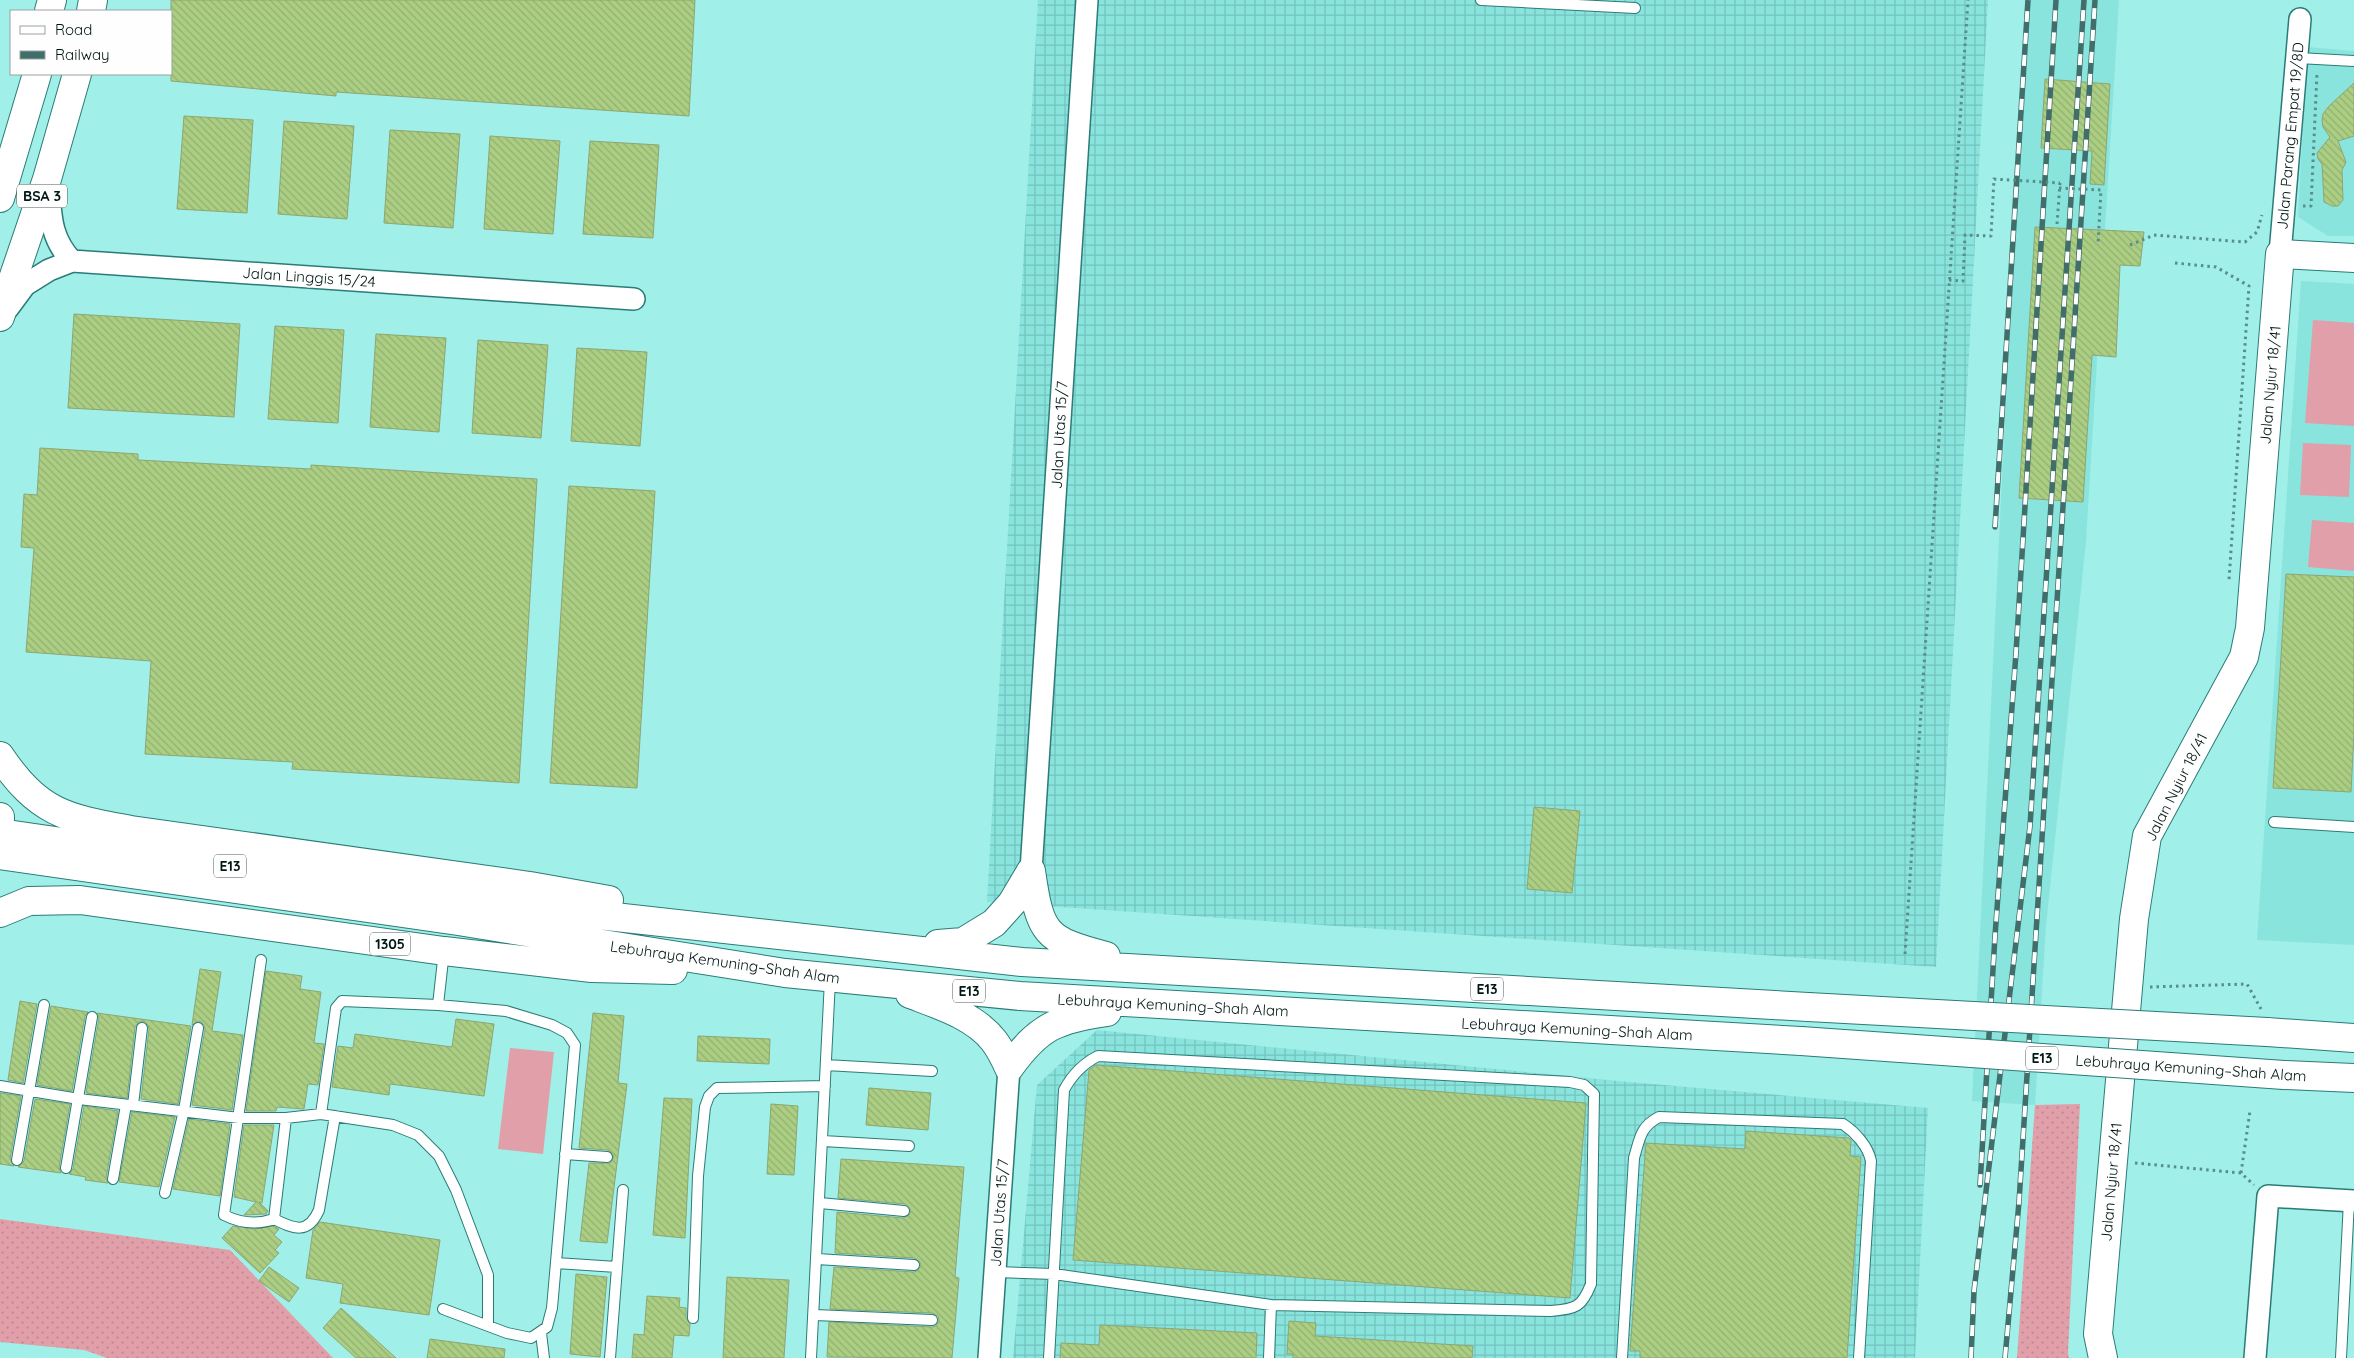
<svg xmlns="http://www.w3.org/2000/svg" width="2354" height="1358" viewBox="0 0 2354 1358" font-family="Quicksand,sans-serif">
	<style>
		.built { fill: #89e4dd }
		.industrial { fill: url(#industrial-grid) }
		.grass { fill: url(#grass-dots) }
		.garden { fill: #e19fa9 }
		.building { fill: url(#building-back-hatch); stroke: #8da672 }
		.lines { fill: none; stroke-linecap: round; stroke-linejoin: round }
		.lane-casing { stroke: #2a7c77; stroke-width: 12 }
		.street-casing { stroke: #2a7c77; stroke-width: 24 }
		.secondary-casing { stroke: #2a7c77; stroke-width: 30 }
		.primary-casing { stroke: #2a7c77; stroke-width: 30 }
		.highway-casing { stroke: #2a7c77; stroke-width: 30 }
		.path { stroke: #588e89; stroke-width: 3; stroke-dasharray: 2.5 4; stroke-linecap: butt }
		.lane { stroke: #fff; stroke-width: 10 }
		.street { stroke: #fff; stroke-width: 21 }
		.secondary { stroke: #fff; stroke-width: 28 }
		.primary { stroke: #fff; stroke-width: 28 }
		.highway { stroke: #fff; stroke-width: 28 }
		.rail-casing { stroke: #416e6a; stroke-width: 5.5 }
		.rail { stroke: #fefefe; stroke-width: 4; stroke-dasharray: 11; stroke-linecap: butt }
		.highway-bridge-casing { stroke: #2a7c77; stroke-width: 30; stroke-linecap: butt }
		.path-bridge { stroke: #588e89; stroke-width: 3; stroke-dasharray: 2.5 4; stroke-linecap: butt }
		.highway-bridge { stroke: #fff; stroke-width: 28 }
		.labels { text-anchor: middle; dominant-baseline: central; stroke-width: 4; stroke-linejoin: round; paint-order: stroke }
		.shield { fill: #fefefe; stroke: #4c5c5b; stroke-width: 1 }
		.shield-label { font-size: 14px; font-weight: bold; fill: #001715 }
		.street-label { font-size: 15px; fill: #001715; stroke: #fefefe }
	</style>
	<defs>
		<pattern id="industrial-grid" width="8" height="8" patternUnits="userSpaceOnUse" patternTransform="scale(1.25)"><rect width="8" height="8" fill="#89e4dd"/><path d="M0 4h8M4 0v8" fill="none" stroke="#74c3bd"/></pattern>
		<pattern id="grass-dots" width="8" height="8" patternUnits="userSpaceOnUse" patternTransform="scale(1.25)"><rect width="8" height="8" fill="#e19fa9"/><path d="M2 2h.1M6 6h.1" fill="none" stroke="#bf8891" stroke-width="1.8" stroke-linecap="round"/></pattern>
		<pattern id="building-back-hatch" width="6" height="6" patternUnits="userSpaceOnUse" patternTransform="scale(1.25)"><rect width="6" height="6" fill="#abce83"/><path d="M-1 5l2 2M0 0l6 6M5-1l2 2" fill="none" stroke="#91b070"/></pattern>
	</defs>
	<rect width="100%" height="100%" fill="#a0efe8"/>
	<path class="built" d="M2025 0H2119L2086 541 2046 926 2035 1105 1972 1101Z
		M2307 47 2354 51V236H2328L2298 217Z
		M2301 281 2354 284V945L2257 940Z"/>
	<path class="industrial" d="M1038 0H1988L1936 967 987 902Z
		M1097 1030 1618 1081 1928 1108 1915 1358H1013L1037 1085Z"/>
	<path class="grass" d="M2080 1104 2068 1353 2069 1358H2017L2035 1105Z
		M0 1219 230 1250 333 1358H107L84 1350 0 1342Z"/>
	<path class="garden" d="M2313 320 2354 323V426L2305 423Z
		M2303 443 2351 445 2349 497 2300 495Z
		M2312 520 2354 523V571L2308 567Z
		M510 1048 554 1052 543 1154 498 1149Z"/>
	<path class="building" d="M171 0H695L689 116 336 92V96L171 81Z
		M2045 79 2110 84 2104 185 2090 184 2092 151 2041 148Z
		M2354 83V136L2338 141 2346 162 2342 170 2343 200 2338 206H2332L2324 202 2322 164 2318 159 2317 153 2330 137 2323 127 2322 120 2323 114 2329 106Z
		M184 116 253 120 247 213 177 209Z
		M284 121 354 126 347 219 278 214Z
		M390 130 460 134 453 228 384 223Z
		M490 136 560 141 553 234 484 229Z
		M590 141 659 145 653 238 583 234Z
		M2035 227 2144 232 2140 266 2120 265 2116 357 2092 355 2083 502 2019 498Z
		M74 314 240 324 234 417 68 408Z
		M275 326 344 330 338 423 268 419Z
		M376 334 446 338 439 432 370 427Z
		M478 340 548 345 541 438 472 433Z
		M577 348 647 352 640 446 571 441Z
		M40 448 138 454V460L311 469V465L537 479 519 783 292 769 293 762 145 754 151 661 26 652 34 548 21 547 24 494 37 495Z
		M569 486 655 491 637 788 550 783Z
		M2286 574 2354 577V733L2351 792 2273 788Z
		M1534 807 1580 811 1572 893 1527 889Z
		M200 969 221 972 212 1031 243 1035 232 1110 192 1105 205 1029 204 1025 200 1021 192 1025Z
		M266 971 302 976 300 989 321 992 314 1043 324 1044 318 1085 308 1084 304 1109 277 1107 276 1111H246Z
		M20 1001 37 1004 23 1083 8 1080Z
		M51 1006 88 1012 85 1016 72 1091 37 1085Z
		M97 1013 191 1026 178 1104 141 1099 149 1029 148 1025 143 1021 139 1022 135 1027 127 1098 86 1093 99 1018Z
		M593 1013 624 1016 618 1083 627 1084 607 1243 580 1241 589 1163H610L614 1157 608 1150 579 1148Z
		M456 1019 494 1024 484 1096 390 1084 389 1095 332 1087 338 1046 353 1048 355 1034 452 1047Z
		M698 1036 770 1039 769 1064 697 1061Z
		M1096 1065 1586 1103 1570 1298 1073 1260 1089 1070Z
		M869 1088 931 1093 928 1130 866 1125Z
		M0 1093 21 1096 10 1159 14 1166 0 1164Z
		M664 1098 692 1099 685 1238 653 1235Z
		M35 1099 70 1104 59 1167 61 1173 18 1167 24 1161Z
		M771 1104 798 1106 794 1175 767 1174Z
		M84 1106 118 1111 106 1178 108 1183 85 1180 86 1177 69 1174 73 1169Z
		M132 1112 175 1117 159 1187 119 1182Z
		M189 1119 230 1124 220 1196 173 1189Z
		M244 1125H274L262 1203 259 1202 268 1211 266 1214 244 1215 256 1202 234 1197Z
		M1746 1131 1849 1138 1851 1140 1850 1156 1861 1157 1847 1358H1640V1351H1630L1646 1143 1745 1149Z
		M841 1159 964 1167 955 1277 959 1278 952 1358 827 1357 829 1322 932 1327 936 1326 939 1321 938 1316 932 1313 830 1309 834 1267 914 1272 917 1271 921 1266 920 1262 914 1258 835 1253 837 1212 903 1218 909 1215 911 1211 908 1206 905 1204 838 1198Z
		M320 1222 440 1240 429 1315 340 1303 343 1284 306 1278 313 1230Z
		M233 1226 255 1229 273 1226 279 1229 274 1235 282 1242 275 1250 279 1253 260 1273 222 1238Z
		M269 1267 299 1288 289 1302 259 1281Z
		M576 1274 607 1277 600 1357 570 1354Z
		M727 1277 789 1280 784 1358H723Z
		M647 1296 680 1298 679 1307 686 1308V1318L690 1324 689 1336 674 1335 672 1358H632L634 1334 644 1335Z
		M341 1308 396 1358H356L323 1328Z
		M1289 1321 1316 1323 1315 1336 1473 1346 1472 1358H1293V1354H1287Z
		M1100 1325 1257 1333 1256 1358H1060L1061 1343 1099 1345Z
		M430 1339 505 1349 504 1358H427Z"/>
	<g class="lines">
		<g class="lane-casing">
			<path id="lane" d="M1481 0 1635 8
				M2298 58 2354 61
				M2274 822 2354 827
				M261 960 224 1215C240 1223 257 1225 274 1219L286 1118
				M438 1005 444 951
				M826 1065 932 1071
				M0 1086 79 1099 239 1118H286L321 1114 393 1125 418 1135 439 1156 456 1190 488 1275V1324
				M133 1105 142 1028
				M321 1114 336 1008 342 1001 438 1005 506 1011 552 1025 567 1033 575 1045 552 1308 547 1327 531 1338 507 1333 443 1309
				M823 1141 909 1146
				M565 1154 607 1157
				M17 1160 44 1005
				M66 1168 92 1017
				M113 1179 126 1105
				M165 1193 184 1110 198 1028
				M820 1203 904 1211
				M274 1219C294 1229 308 1235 319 1210L335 1116
				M817 1259 914 1265
				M556 1263 617 1267
				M995 1272 1054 1274 1271 1305
				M815 1315 932 1320
				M693 1318 698 1176 705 1107 709 1096 717 1088 825 1086
				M541 1333 544 1358
				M610 1358 623 1190
				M811 1358 830 980
				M1049 1358 1064 1090C1072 1075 1082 1064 1098 1056L1570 1082 1584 1085 1594 1094 1591 1284C1582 1307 1576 1309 1551 1311L1271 1305 1269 1358
				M1622 1358 1634 1158C1640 1138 1640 1127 1659 1117L1843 1124C1855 1132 1868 1146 1871 1161L1859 1358
				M2341 1358 2349 1201"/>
		</g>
		<g class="street-casing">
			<path id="street" d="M48 182C51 213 49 237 72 261L634 299
				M2280 254 2300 19
				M8 308 25 285 49 270 72 261
				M1031 871 1087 0
				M989 1358 1009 1068
				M2255 1358 2268 1196 2354 1201"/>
		</g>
		<g class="secondary-casing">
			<path id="secondary" d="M2103 1358 2098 1334 2134 919 2147 836 2244 657 2250 628 2280 254 2354 258"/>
		</g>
		<g class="primary-casing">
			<path id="primary" d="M49 11 52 0
				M91 11 93 0
				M0 198 37 74
				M0 317 47 179 77 74
				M0 817V819"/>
		</g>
		<g class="highway-casing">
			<path id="highway" d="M0 756C39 814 66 818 131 830L530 886 609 900
				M0 833 461 900 1022 962 1808 1007
				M0 855 458 921 785 973 1020 996 1801 1041
				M1031 871C1040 933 1044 940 1106 956
				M0 913 29 901 80 900 444 951 592 968 673 970
				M938 944 963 942 994 923 1012 903 1031 871
				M910 994C939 1005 975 1016 994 1041 1000 1049 1005 1059 1009 1068 1040 1025 1056 1020 1107 1012
				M2267 1032 2354 1038
				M2284 1075 2354 1078"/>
		</g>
		<path class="path" d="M2303 206H2311L2317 73
			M2057 224 2060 183
			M2130 245 2154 235 2245 242 2257 232 2262 215
			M2175 263 2216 267 2249 286 2229 580
			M1905 954 1968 0
			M2150 987 2247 984 2261 1009
			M2135 1163 2241 1173 2254 1185
			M2241 1173 2250 1111"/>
		<use href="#lane" class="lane"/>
		<use href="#street" class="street"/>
		<use href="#secondary" class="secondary"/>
		<use href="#primary" class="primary"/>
		<use href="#highway" class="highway"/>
		<g class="rail-casing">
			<path id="rail" d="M1995 527 2028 0
				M1980 1185 1995 936 2016 653 2056 0
				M1971 1358 1974 1291 2030 826 2084 0
				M2005 1358 2019 1202 2095 0"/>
		</g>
		<use href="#rail" class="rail"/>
		<g class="highway-bridge-casing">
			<path id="highway-bridge" d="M1808 1007 2267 1032
				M1801 1041 2284 1075"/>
		</g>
		<path class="path-bridge" d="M2059 188 2101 190 2098 244
			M1949 280 1963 281 1965 235 1991 236 1994 179 2060 183"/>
		<use href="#highway-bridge" class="highway-bridge"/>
	</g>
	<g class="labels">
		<g class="shield">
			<rect x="17" y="184.5" width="50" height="23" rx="4"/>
			<rect x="214" y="854.5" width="32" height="23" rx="4"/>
			<rect x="370" y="932.5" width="40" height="23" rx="4"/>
			<rect x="1471" y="977.5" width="32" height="23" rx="4"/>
			<rect x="953" y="979.5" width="32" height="23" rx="4"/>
			<rect x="2026" y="1046.5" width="32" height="23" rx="4"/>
		</g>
		<g class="shield-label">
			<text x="42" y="196">BSA 3</text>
			<text x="230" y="866">E13</text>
			<text x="390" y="944">1305</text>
			<text x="1487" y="989">E13</text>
			<text x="969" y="991">E13</text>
			<text x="2042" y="1058">E13</text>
		</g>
		<g class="street-label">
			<text transform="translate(2290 136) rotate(-85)">Jalan Parang Empat 19/8D</text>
			<text transform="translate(309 277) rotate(4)">Jalan Linggis 15/24</text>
			<text transform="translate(2270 385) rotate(-85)">Jalan Nyiur 18/41</text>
			<text transform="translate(1059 435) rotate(-87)">Jalan Utas 15/7</text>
			<text transform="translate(2176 787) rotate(-63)">Jalan Nyiur 18/41</text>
			<text transform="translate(725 962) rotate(8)">Lebuhraya Kemuning–Shah Alam</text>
			<text transform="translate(1173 1005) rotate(3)">Lebuhraya Kemuning–Shah Alam</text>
			<text transform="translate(1577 1029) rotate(3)">Lebuhraya Kemuning–Shah Alam</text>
			<text transform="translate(2191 1068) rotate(4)">Lebuhraya Kemuning–Shah Alam</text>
			<text transform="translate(2111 1182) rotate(-85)">Jalan Nyiur 18/41</text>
			<text transform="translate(999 1213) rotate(-86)">Jalan Utas 15/7</text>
		</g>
	</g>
	<rect x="10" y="10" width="162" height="65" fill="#fefefe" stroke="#98a2a1"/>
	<rect x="20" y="26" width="25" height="8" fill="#ffffff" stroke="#98a2a1"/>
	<text x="55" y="35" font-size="15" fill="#001715">Road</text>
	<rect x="20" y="51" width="25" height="8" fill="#416e6a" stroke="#98a2a1"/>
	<text x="55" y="60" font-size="15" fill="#001715">Railway</text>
</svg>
